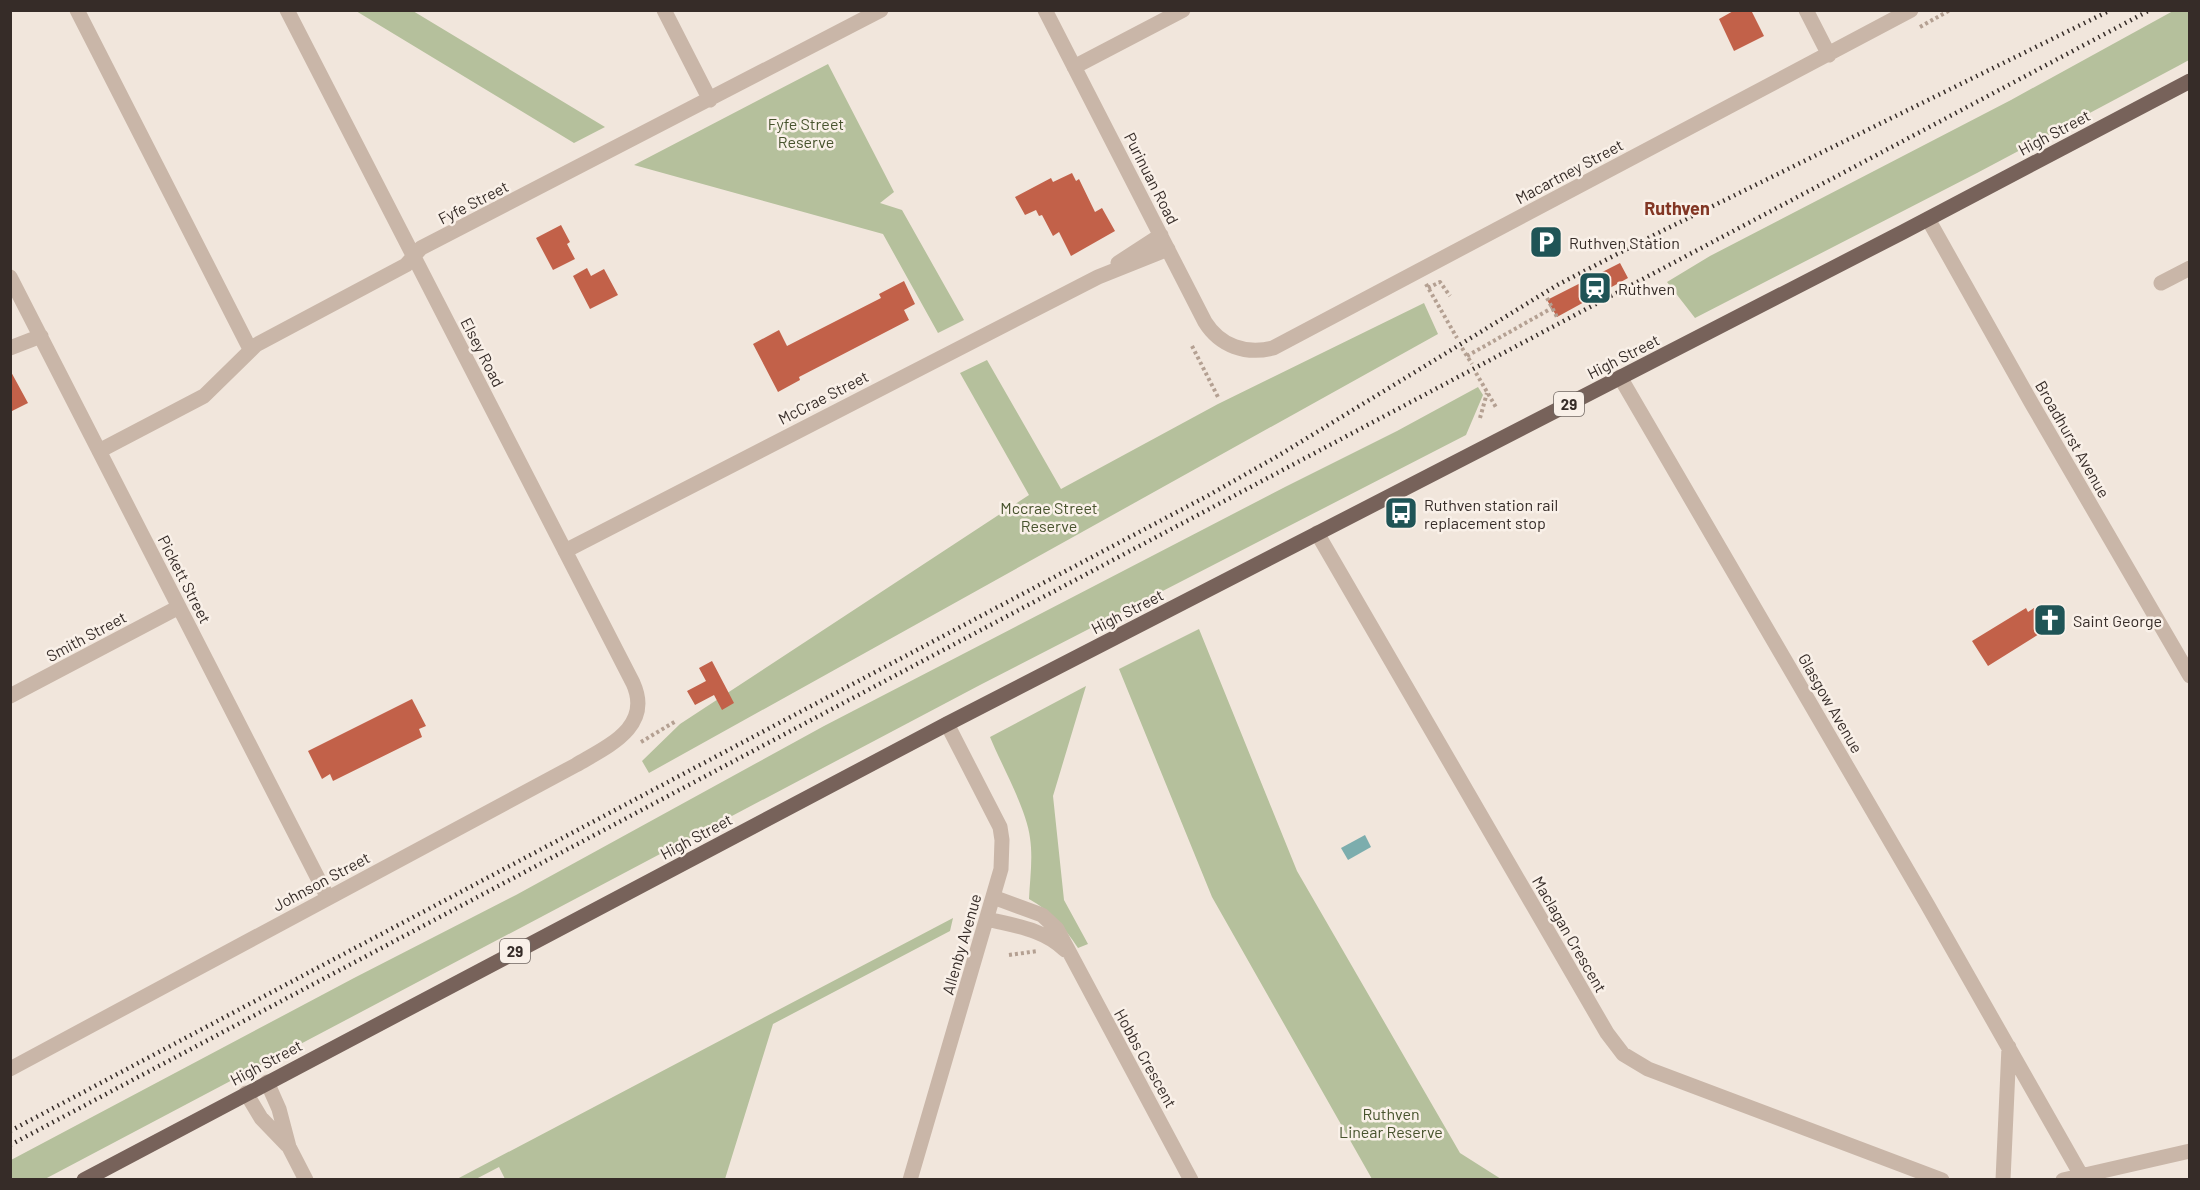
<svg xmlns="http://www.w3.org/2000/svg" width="2200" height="1190" viewBox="0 0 2200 1190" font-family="Barlow,sans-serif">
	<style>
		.green { fill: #b5c09c }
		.water { fill: #7cadad }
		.building { fill: #c26149 }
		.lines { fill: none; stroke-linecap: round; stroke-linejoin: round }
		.path { stroke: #b4a092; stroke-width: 4; stroke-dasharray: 3 3; stroke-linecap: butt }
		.minor { stroke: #c9b6a8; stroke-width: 15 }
		.major { stroke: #77625a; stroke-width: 15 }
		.rail { stroke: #362c28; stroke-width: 4.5; stroke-dasharray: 1.5 4.5; stroke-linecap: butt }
		.labels { text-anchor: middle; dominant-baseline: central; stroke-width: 5; stroke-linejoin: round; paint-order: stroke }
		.shield { fill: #f9f0e8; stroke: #706762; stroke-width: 1.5 }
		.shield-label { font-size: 15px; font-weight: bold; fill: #362c28 }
		.park-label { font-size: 16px; fill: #47532d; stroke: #f9f0e8 }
		.street-label { font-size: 16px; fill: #362c28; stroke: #f9f0e8 }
		.poi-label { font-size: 16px; fill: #362c28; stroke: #f9f0e8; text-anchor: start }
		.neighbourhood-label { font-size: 18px; font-weight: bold; fill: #823624; stroke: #f9f0e8 }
	</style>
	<rect width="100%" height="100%" fill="#f1e6dc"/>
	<path class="green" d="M356 11H413L605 127 574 143Z
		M2173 11H2189V60L2178 66 1977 173 1695 318 1667 282 1710 256 2011 100Z
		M828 64 894 192 880 203 902 210 964 320 938 333 883 234 634 165Z
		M1424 303 1438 334 649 773 642 761 680 724 1029 495 960 373 987 360 1061 489 1218 404Z
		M1478 387 1483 395 1466 435 980 685 45 1179H11V1160L354 978 516 895 824 726 1285 487 1397 431Z
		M1199 629 1297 871 1460 1153 1501 1179H1372L1212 897 1119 669Z
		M1086 686 1053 796 1064 900 1088 944 1078 948C1064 927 1051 911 1029 899 1030 878 1033 858 1030 838 1027 810 1001 764 990 737Z
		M953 918 950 931 773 1024 725 1179H505L499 1167 476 1179H457Z"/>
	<path class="water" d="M1365 835 1371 847 1348 860 1341 848Z"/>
	<path class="building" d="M1735 10H1751L1764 36 1734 51 1719 19Z
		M1072 173 1076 181 1079 179 1095 212 1102 208 1115 231 1071 256 1059 232 1053 236 1042 215 1039 216 1036 210 1025 215 1015 197 1051 178 1053 182Z
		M561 225 570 242 567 244 575 259 553 270 536 238Z
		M1620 263 1628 278 1557 317 1547 300Z
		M587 268 591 276 604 269 618 295 590 309 573 276Z
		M904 281 915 304 904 310 909 320 799 377 800 380 778 392 753 344 779 330 787 346 881 298 879 294Z
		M10 370 28 403 10 412Z
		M2026 608 2028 612 2034 608 2047 629 1988 666 1972 641Z
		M712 661 734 703 722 710 714 695 695 705 687 691 706 681 699 668Z
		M412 699 426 726 419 729 422 737 333 781 330 774 322 779 308 751Z"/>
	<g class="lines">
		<path class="path" d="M1920 27 1950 10
			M1426 284 1457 338
			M1428 288 1440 282 1450 296
			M1547 298 1558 319
			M1192 346 1219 399
			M1462 348 1472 364
			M1467 356 1552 308
			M1476 373 1497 409
			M1480 418 1487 393
			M641 742 676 721
			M1009 955 1038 951"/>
		<path class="minor" d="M77 10 250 349
			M664 10 710 100
			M1045 10 1205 322C1220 346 1246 355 1273 348L1911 10
			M1806 10 1829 55
			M1074 67 1183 10
			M1928 219 2032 404 2190 676
			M1118 263 1161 235
			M10 277 328 898
			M2161 283 2190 268
			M10 348 41 336
			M1620 377 1927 904 2081 1175
			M99 451 204 396 256 345 406 265 421 248 881 10
			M1317 533 1607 1033 1623 1054 1648 1069 1942 1180
			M565 551 1098 277 1168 249
			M10 696 179 607
			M993 897 1042 915 1057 929 1191 1180
			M987 919C1015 926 1044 929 1065 950
			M10 1069 576 765C608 746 653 727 633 683L287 10
			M267 1082 279 1109 289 1147 306 1180
			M246 1093 261 1118 287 1145
			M910 1180 1001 869 1002 840 1000 827 947 724
			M2003 1180 2009 1047
			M2063 1180 2190 1151"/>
		<path class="major" d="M84 1180 947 724 1903 232 2190 81"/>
		<path class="rail" d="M10 1131 1209 495 1276 457 1559 284 1664 230 2111 10
			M10 1145 2150 10"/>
	</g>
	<defs>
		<g id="parking-square" transform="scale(1.725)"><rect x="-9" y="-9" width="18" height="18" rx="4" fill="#1f5456" stroke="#f9f0e8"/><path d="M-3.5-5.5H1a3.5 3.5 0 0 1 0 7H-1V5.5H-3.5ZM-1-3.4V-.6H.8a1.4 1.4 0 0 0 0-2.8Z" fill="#fff"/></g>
		<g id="station-square" transform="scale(1.725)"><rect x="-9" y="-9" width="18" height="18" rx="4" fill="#1f5456" stroke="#f9f0e8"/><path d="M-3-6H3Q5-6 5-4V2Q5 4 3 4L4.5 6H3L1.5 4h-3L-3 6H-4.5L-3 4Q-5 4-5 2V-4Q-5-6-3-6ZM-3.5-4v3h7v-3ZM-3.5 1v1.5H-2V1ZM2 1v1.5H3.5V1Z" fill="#fff"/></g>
		<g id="bus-square" transform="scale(1.725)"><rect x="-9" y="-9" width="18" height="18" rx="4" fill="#1f5456" stroke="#f9f0e8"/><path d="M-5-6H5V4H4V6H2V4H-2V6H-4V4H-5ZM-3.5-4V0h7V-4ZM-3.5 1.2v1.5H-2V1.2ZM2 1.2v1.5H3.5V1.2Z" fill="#fff"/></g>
		<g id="church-square" transform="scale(1.725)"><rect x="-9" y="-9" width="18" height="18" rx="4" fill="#1f5456" stroke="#f9f0e8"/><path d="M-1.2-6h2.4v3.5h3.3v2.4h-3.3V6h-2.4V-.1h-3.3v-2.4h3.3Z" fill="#fff"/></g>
	</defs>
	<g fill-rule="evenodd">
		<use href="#parking-square" x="1546" y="242"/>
		<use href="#station-square" x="1595" y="288"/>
		<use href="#bus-square" x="1401" y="513"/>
		<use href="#church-square" x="2050" y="620"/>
	</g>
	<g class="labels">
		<g class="shield">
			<rect x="1554" y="392" width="30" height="24" rx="4.5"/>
			<rect x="500" y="939" width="30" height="24" rx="4.5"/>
		</g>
		<g class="shield-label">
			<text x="1569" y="404">29</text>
			<text x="515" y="951">29</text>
		</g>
		<g class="park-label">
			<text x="806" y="123">Fyfe Street<tspan x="806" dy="18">Reserve</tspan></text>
			<text x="1049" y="507">Mccrae Street<tspan x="1049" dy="18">Reserve</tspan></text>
			<text x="1391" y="1113">Ruthven<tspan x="1391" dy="18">Linear Reserve</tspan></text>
		</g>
		<g class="street-label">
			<text transform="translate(2054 132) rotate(-28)">High Street</text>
			<text transform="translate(1569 171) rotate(-28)">Macartney Street</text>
			<text transform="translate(1152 178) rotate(63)">Purinuan Road</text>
			<text transform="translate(473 202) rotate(-27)">Fyfe Street</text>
			<text transform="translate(483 352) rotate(63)">Elsey Road</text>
			<text transform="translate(1623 356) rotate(-27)">High Street</text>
			<text transform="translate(823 397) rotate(-27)">McCrae Street</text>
			<text transform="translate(2073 439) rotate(60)">Broadhurst Avenue</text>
			<text transform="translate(185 579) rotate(63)">Pickett Street</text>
			<text transform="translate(1127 611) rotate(-27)">High Street</text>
			<text transform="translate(86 636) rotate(-28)">Smith Street</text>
			<text transform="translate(1831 703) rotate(60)">Glasgow Avenue</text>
			<text transform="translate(696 836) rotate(-28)">High Street</text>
			<text transform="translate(321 881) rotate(-28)">Johnson Street</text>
			<text transform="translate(1570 934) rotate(60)">Maclagan Crescent</text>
			<text transform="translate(961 944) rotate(-74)">Allenby Avenue</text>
			<text transform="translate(1146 1058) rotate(61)">Hobbs Crescent</text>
			<text transform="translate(266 1062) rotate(-28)">High Street</text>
		</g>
		<g class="poi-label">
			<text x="1569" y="242">Ruthven Station</text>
			<text x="1618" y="288">Ruthven</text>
			<text x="1424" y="504">Ruthven station rail<tspan x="1424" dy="18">replacement stop</tspan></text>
			<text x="2073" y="620">Saint George</text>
		</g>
		<g class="neighbourhood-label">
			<text x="1677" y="208">Ruthven</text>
		</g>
	</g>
	<rect width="2200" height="1190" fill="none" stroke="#362c28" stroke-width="24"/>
</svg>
